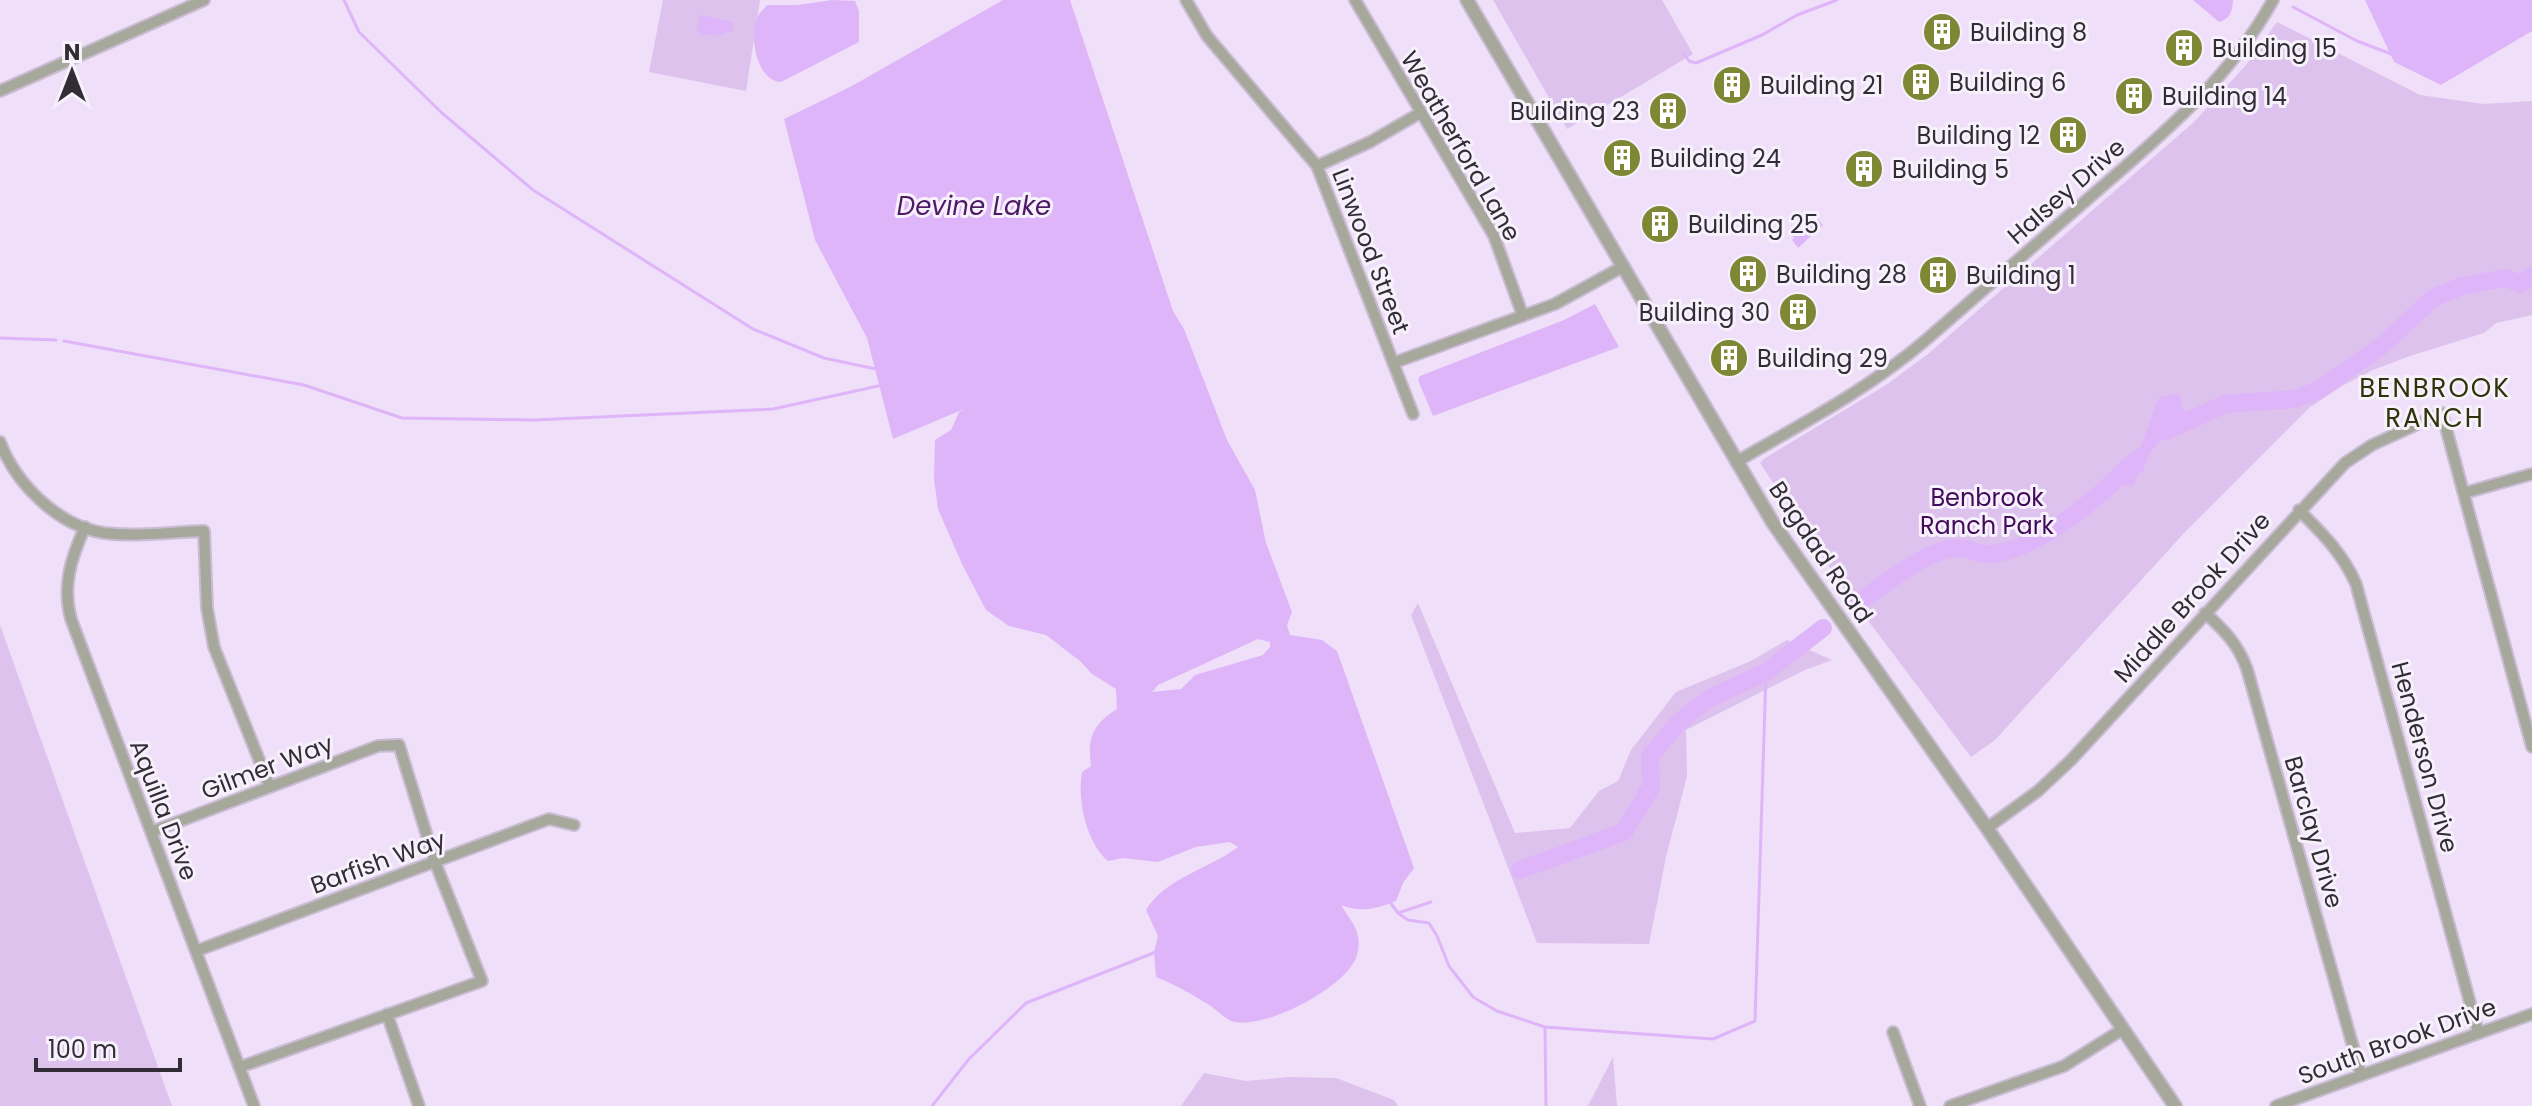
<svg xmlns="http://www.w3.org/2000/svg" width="2532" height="1106" viewBox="0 0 2532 1106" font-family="Poppins,sans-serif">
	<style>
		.green { fill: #ddc2ee }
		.water { fill: #dfb5f9; fill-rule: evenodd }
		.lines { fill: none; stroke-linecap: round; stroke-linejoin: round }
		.stream { stroke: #dfb5f9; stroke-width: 3 }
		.river { stroke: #dfb5f9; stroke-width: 18 }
		.minor-casing { stroke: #c9bbd2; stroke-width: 14 }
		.tertiary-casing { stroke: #c9bbd2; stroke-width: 16 }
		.minor { stroke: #a6a89c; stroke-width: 10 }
		.tertiary { stroke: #a6a89c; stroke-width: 12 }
		.labels { text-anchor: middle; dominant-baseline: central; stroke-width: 6; stroke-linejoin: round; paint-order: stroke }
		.poi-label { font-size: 24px; fill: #322c36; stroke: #f7f1fb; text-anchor: start }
		.street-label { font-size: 24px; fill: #322c36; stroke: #f7f1fb }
		.park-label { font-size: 24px; fill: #430a5b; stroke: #f7f1fb }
		.water-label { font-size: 26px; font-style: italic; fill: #4e1967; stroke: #f7f1fb }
		.neighbourhood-label { font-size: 26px; letter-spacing: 2px; fill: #2f330a; stroke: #f7f1fb }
	</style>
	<rect width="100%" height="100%" fill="#efdff9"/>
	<path class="green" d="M663 0H760L746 91 649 72Z
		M1493 0H1662L1693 54 1567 129Z
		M2277 22 2420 95 2483 104 2532 101V315L2496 323 2484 333 2410 356 2373 370 2342 386 2309 408 2186 531 1995 740 1971 757 1845 590 1760 463 1765 458 1886 385 1928 354 2195 121 2246 65Z
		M1418 603 1515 833 1570 828 1599 791 1618 781 1631 750 1676 692 1751 661 1787 640 1832 660 1805 670 1686 730 1687 776 1666 857 1649 944 1537 943 1411 615Z
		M0 625 172 1106H0Z
		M1613 1057 1617 1106H1588Z
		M1204 1073 1246 1081 1290 1077 1336 1078 1394 1100 1398 1106H1181Z"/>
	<path class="water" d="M832 0 855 1 859 11V42L781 82C757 82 748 35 758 16 760 12 764 9 767 5H798Z
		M1003 0H1070L1173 311 1184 329 1227 440 1255 490 1266 543 1292 612 1287 625 1290 635 1322 640 1337 651 1414 868 1403 883 1396 901C1375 909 1362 913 1341 905 1352 923 1363 932 1357 955 1349 986 1263 1032 1231 1021 1225 1018 1217 1011 1211 1006 1193 995 1176 985 1156 977L1154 952 1158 936 1146 910C1165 878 1211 868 1238 847L1230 842 1196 847 1158 862 1123 858 1108 861C1086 842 1077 799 1082 772L1091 766C1087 738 1093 724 1117 709L1116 689 1092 674 1080 661 1046 635 1009 626 986 610 962 564 938 509 934 479 935 440 951 430 959 412 964 409 893 439 867 338 815 240 784 119 850 87ZM1258 639 1270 642V647L1263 655 1195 675 1181 689 1152 692 1158 685Z
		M2193 0H2233C2232 12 2231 18 2219 22Z
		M2365 0H2532V31L2441 85 2394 62Z
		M700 15 734 22 732 31 717 36 707 34 700 36 697 27Z
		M1811 218 1815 222 1818 219 1823 225 1798 248 1792 240 1794 238 1791 235Z
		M1595 304 1619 347 1433 416 1418 380 1420 376 1564 320Z
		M2179 394 2189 426C2164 434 2149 446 2143 472L2138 474 2134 485 2118 486 2114 480C2118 467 2128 452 2140 448 2148 431 2151 413 2160 397Z"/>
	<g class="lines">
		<path class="stream" d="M344 0 359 32 442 113 533 190 753 329 824 358 876 369
			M2293 7 2357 41 2394 55
			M1684 54 1689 61 1696 63 1762 35 1797 15 1837 0
			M0 338 56 340
			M64 341 304 385 402 418 534 420 773 409 883 385
			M1390 902 1398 913 1431 902
			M1398 913 1408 920 1429 923 1437 936 1449 966 1473 997 1497 1011 1545 1027 1713 1039 1755 1021 1766 672
			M1545 1027 1546 1106
			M932 1106 969 1059 1026 1003 1156 952"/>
		<path class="river" d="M2166 431 2225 404 2294 399 2317 391 2384 344 2433 298 2462 286 2506 278 2521 284 2532 276
			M1855 605C1879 588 1927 549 1956 548 1968 547 1981 556 1993 554 2039 548 2099 498 2130 465
			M1520 870 1624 832 1651 787 1650 756 1680 721 1708 699 1766 672 1823 628"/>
		<g class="minor-casing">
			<path id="minor" d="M1186 0 1207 36 1317 166 1413 414
				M1355 0 1494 236 1523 316
				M0 91 204 0
				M1317 166 1370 142 1420 113
				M1393 363 1555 304 1624 266
				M0 442C16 484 58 526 104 533 137 537 172 532 204 531L207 608 214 647 270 787
				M1736 462C1801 424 1869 389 1927 339 1983 290 2040 241 2097 191 2164 133 2230 78 2273 0
				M2464 493 2532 474
				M2299 510C2323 534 2343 554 2356 584L2478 1032
				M85 527C71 558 62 586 71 619L254 1106
				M2205 613C2224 630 2238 644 2247 669L2361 1075
				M1987 828 2038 791 2071 760 2345 463 2372 445 2442 413 2532 747
				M151 832 378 746 399 745 435 862 482 981 240 1067
				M196 951 549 819 574 825
				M387 1014 419 1106
				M1893 1032 1920 1106
				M1950 1106 2064 1066 2123 1029
				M2276 1106 2532 1014"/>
		</g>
		<g class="tertiary-casing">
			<path id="tertiary" d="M1467 0 1773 523 1987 828 2175 1106"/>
		</g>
		<use href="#minor" class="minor"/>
		<use href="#tertiary" class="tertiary"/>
	</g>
	<defs>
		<g id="building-disc" transform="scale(2)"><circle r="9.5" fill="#7e8734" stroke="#f7f1fb"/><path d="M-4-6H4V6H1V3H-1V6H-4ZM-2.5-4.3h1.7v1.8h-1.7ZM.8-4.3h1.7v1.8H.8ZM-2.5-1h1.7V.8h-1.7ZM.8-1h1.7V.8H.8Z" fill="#fff"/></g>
	</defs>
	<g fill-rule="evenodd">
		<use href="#building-disc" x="1942" y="32"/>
		<use href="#building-disc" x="2184" y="48"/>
		<use href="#building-disc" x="1921" y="82"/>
		<use href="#building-disc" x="1732" y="85"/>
		<use href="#building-disc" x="2134" y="96"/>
		<use href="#building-disc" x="1668" y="111"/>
		<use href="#building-disc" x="2068" y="135"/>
		<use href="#building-disc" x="1622" y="158"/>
		<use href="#building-disc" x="1864" y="169"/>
		<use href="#building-disc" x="1660" y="224"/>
		<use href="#building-disc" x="1748" y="274"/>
		<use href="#building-disc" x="1938" y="275"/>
		<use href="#building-disc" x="1798" y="312"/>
		<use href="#building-disc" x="1729" y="358"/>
	</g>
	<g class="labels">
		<g class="poi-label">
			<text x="1970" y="32">Building 8</text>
			<text x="2212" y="48">Building 15</text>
			<text x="1949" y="82">Building 6</text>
			<text x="1760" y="85">Building 21</text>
			<text x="2162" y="96">Building 14</text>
			<text x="1640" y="111" text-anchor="end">Building 23</text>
			<text x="2040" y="135" text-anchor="end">Building 12</text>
			<text x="1650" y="158">Building 24</text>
			<text x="1892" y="169">Building 5</text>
			<text x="1688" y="224">Building 25</text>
			<text x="1776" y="274">Building 28</text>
			<text x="1966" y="275">Building 1</text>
			<text x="1770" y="312" text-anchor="end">Building 30</text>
			<text x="1757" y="358">Building 29</text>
		</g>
		<g class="street-label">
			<text transform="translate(1461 146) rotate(60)">Weatherford Lane</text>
			<text transform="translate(2066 191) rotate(-41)">Halsey Drive</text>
			<text transform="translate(1371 251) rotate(69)">Linwood Street</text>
			<text transform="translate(1821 552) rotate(56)">Bagdad Road</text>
			<text transform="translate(2192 597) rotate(-48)">Middle Brook Drive</text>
			<text transform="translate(2425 757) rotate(75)">Henderson Drive</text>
			<text transform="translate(267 767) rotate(-21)">Gilmer Way</text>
			<text transform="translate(164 810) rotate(69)">Aquilla Drive</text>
			<text transform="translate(2314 832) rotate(74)">Barclay Drive</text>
			<text transform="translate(378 862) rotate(-20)">Barfish Way</text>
			<text transform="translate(2397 1041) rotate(-20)">South Brook Drive</text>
		</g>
		<g class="park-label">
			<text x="1987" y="497">Benbrook<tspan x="1987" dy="28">Ranch Park</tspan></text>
		</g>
		<g class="water-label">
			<text x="974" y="206">Devine Lake</text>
		</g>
		<g class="neighbourhood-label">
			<text x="2435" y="388">BENBROOK<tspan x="2435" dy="30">RANCH</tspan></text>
		</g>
	</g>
	<g transform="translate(72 72)" stroke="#f7f1fb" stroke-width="6" paint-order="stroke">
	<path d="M0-6L14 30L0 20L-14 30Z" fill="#322c36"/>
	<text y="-12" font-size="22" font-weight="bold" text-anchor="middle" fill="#322c36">N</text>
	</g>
	<path d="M36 1058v12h144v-12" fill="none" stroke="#322c36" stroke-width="4"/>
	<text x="48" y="1058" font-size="24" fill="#322c36" stroke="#f7f1fb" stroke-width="6" paint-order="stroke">100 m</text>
</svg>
